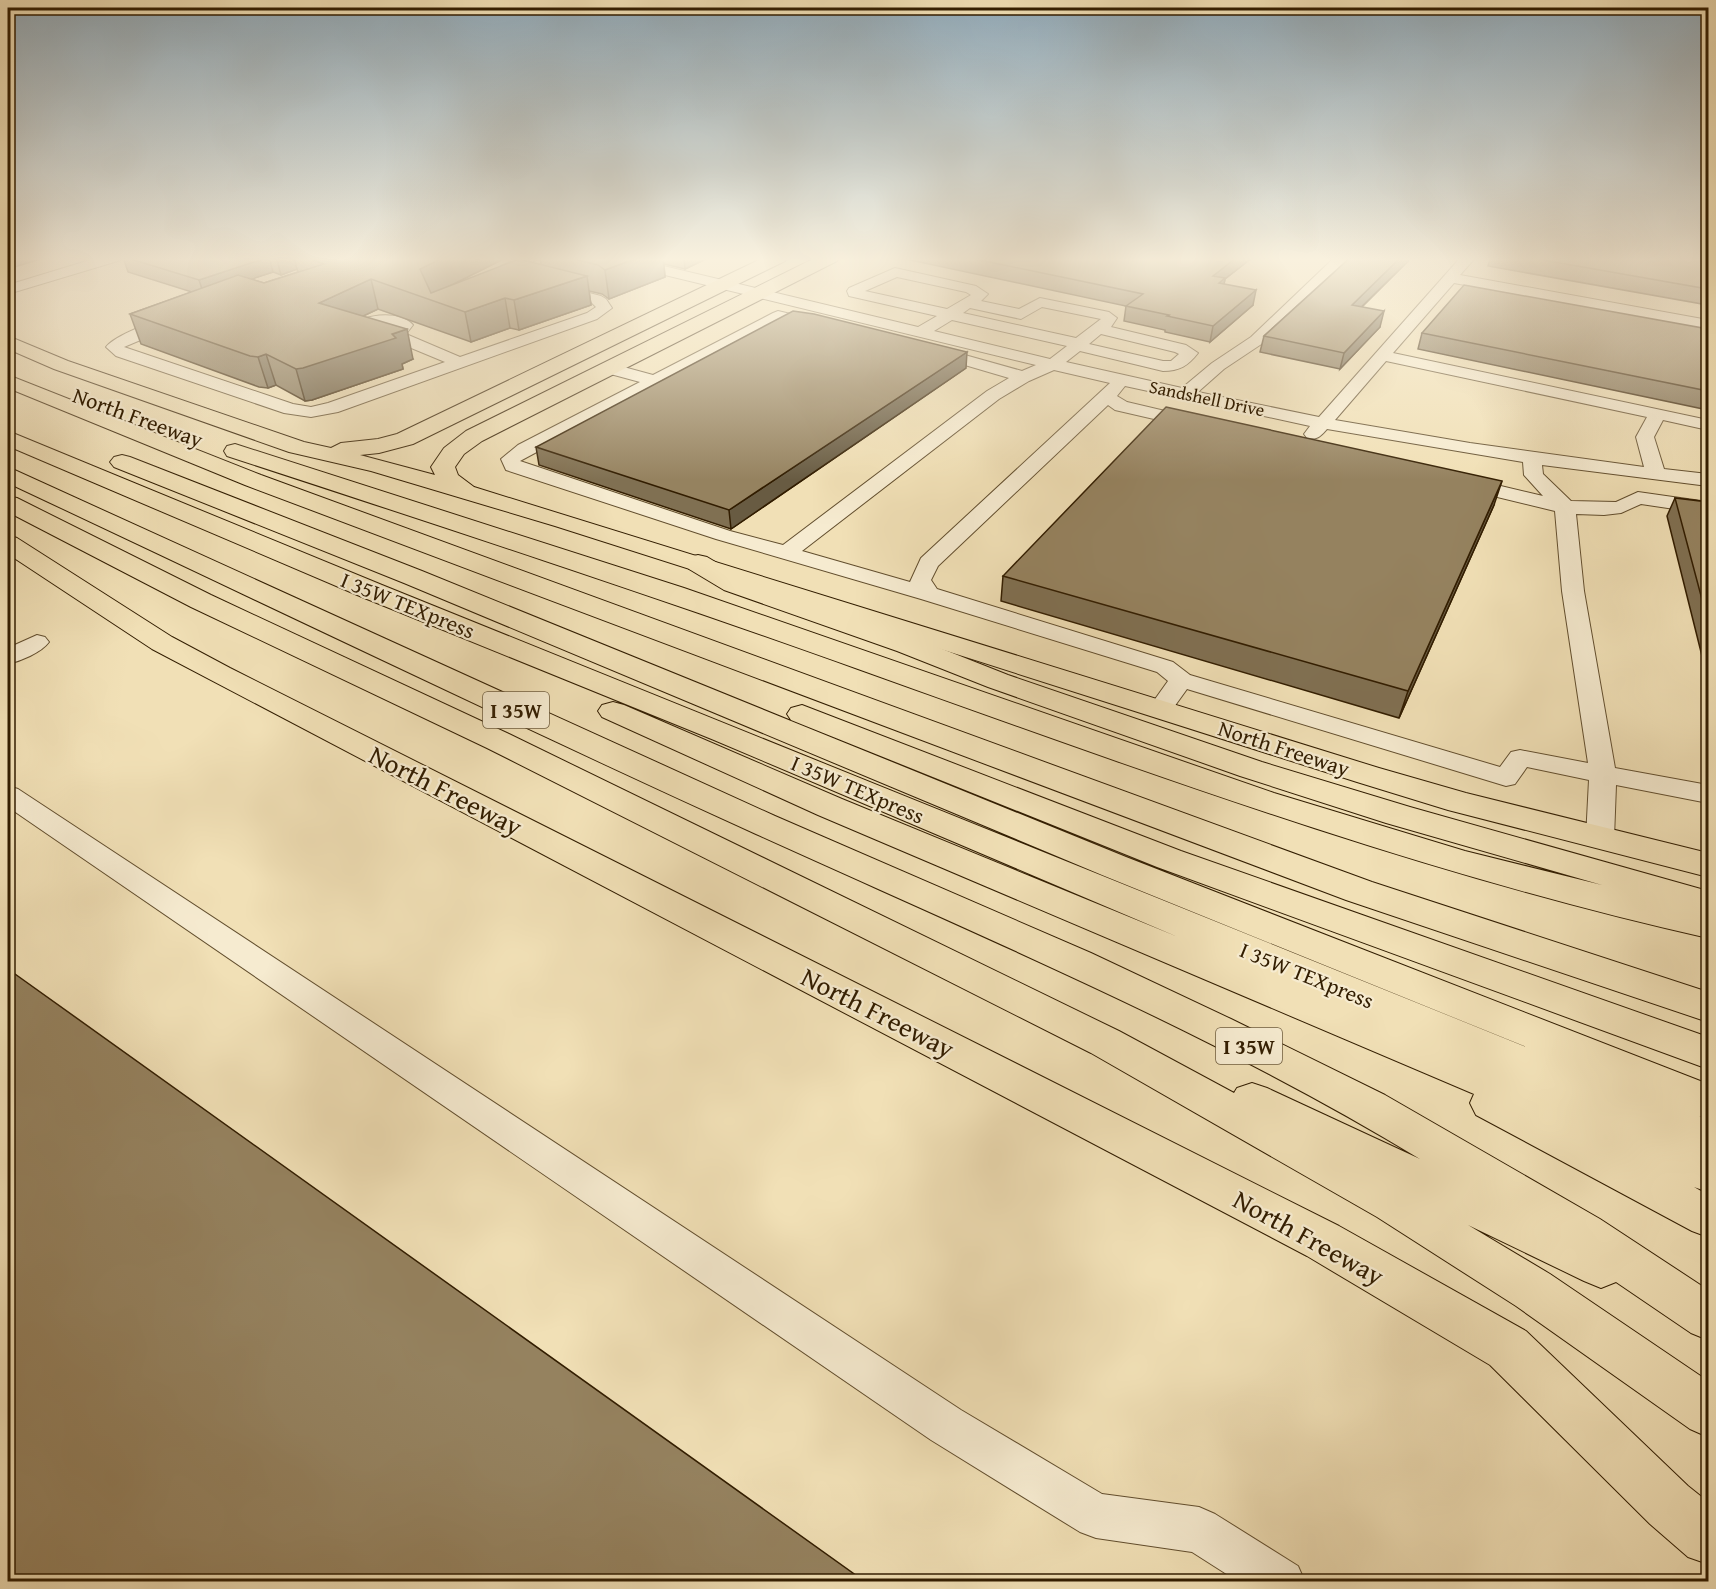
<svg xmlns="http://www.w3.org/2000/svg" width="1716" height="1589" viewBox="0 0 1716 1589" font-family="'Gentium Book Plus',serif">
	<style>
		.lines { fill: none; stroke-linecap: round; stroke-linejoin: round }
		.minor-casing { stroke: #624e2e; stroke-width: 2 }
		.major-casing { stroke: #321d00; stroke-width: 2 }
		.highway-casing { stroke: #321d00; stroke-width: 2 }
		.minor { fill: #f6ebd0; fill-rule: evenodd }
		.major { fill: #f1e0b6; fill-rule: evenodd }
		.highway { fill: #f1e0b6; fill-rule: evenodd }
		.wall { fill: #807052; stroke: #321d00; stroke-width: 1.5; fill-rule: evenodd }
		.shaded-wall { fill: #685b42; stroke: #321d00; stroke-width: 1.5 }
		.building { fill: #95825f; stroke: #321d00; stroke-width: 1.5 }
		.labels { text-anchor: middle; dominant-baseline: central; stroke-width: 4.5; stroke-linejoin: round; paint-order: stroke }
		.far-street-label { font-size: 18px; fill: #321d00; stroke: #f6ebd0 }
		.shield { fill: #f6ebd0; stroke: #6d5b3e; stroke-width: 1.5 }
		.shield-label { font-size: 21px; font-weight: bold; fill: #321d00 }
		.street-label { font-size: 22px; fill: #321d00; stroke: #f6ebd0 }
		.near-street-label { font-size: 27px; fill: #321d00; stroke: #f6ebd0 }
	</style>
	<rect width="100%" height="100%" fill="#f1e0b6"/>
	<filter id="stains"><feTurbulence type="fractalNoise" baseFrequency=".00333" numOctaves="4"/><feColorMatrix values="0 0 0 0 .2 0 0 0 0 .09 0 0 0 0 .02 0 0 0 .5 -.17"/></filter>
	<radialGradient id="worn" r=".72"><stop offset=".6" stop-color="#630" stop-opacity="0"/><stop offset="1" stop-color="#630" stop-opacity=".3"/></radialGradient>
	<g class="lines">
		<g class="minor-casing">
			<path id="minor" d="M100 257H123L121 260 8 294V285Z
				M522 257H542L513 271 521 278 519 281C511 283 503 280 498 273L501 266Z
				M600 257H626L918 327 937 316 849 296 847 291 849 288 895 268 976 286 988 294 981 301 1019 309 1040 298 1109 312 1117 318 1111 327 1186 345 1198 353C1188 366 1179 371 1163 371L1080 351 1066 362 1182 388 1212 363 1251 337 1335 257H1350L1263 343 1224 369 1198 392 1319 417 1461 257H1476L1460 275 1708 320V330L1454 283 1393 353 1708 420V430L1663 420 1654 437 1664 469 1708 474V486L1542 465 1543 474 1571 501 1616 502 1638 492 1708 502V514L1641 504 1621 513 1604 515 1576 514 1584 591 1615 768 1708 785V803L1616 785 1614 838 1610 845 1600 847 1590 845 1586 838 1589 780 1527 767 1515 784 1506 786 1187 689 1169 714 1160 716 1151 714 1148 709 1168 681 1157 672 921 599 716 539 506 470 501 459 518 445 640 382 603 372 601 368 603 364 609 363 653 375 773 313 778 311 816 320 819 323 816 326 811 328 780 321 520 461 730 531 783 545 987 391 1009 378 941 358 939 355 941 352 947 350 1022 371 1036 365 607 261ZM897 277 966 292 971 295 947 309 865 291ZM1042 307 1101 319 1076 338 963 313 970 308 1021 319ZM952 320 1067 346 1050 359 934 331ZM1101 334 1175 352 1179 354 1171 361H1163L1089 344ZM1386 361 1647 417 1636 437 1644 467 1470 443 1335 420ZM1054 370 1110 383 921 558 910 582 802 551 999 399 1029 381ZM1125 386 1310 426 1304 434 1307 438C1317 440 1320 437 1327 429L1523 462 1524 475 1543 496 1463 477 1456 479 1453 483 1456 487 1555 511 1562 591 1588 763 1520 750 1511 752 1500 767 1190 675 1173 662 937 589 931 580 938 566 1108 405 1115 410 1193 428 1199 427 1202 423 1199 419 1127 402 1117 396Z
				M554 284 601 296 606 299 612 308 597 319 338 412 311 417 284 413 116 356 106 347C114 336 163 315 176 319L179 322 176 325 124 347 293 404 311 407 328 403 445 362 392 340 374 342 350 338 346 330C358 314 400 309 413 325L406 334 460 357 587 313 596 307 591 302 549 291 547 288 549 285ZM386 325 397 326 380 333 362 331Z
				M37 635 45 637 49 642C41 653 20 661 8 664V648Z
				M8 786 18 789 961 1410 1102 1494 1199 1507 1215 1514 1298 1566 1305 1582H1239L1192 1552 1096 1538 1080 1532 931 1440 8 807Z"/>
		</g>
		<g class="major-casing">
			<path id="major" d="M765 257H787L785 261 413 444 379 453 360 455 435 475 431 467 444 448 466 431 817 257H839L837 261 482 441 464 454 455 467 458 475 474 487 1379 768 1466 793 1708 853V877L1448 810 1357 782 555 526 371 471 289 452 54 369 8 349V336L68 361 304 442 331 448 341 443 378 439 397 434Z
				M8 535 17 538 172 637 230 668 1339 1226 1526 1331 1688 1486 1708 1502V1564L1688 1557 1650 1524 1490 1365 1307 1256 152 649 8 554Z"/>
		</g>
		<g class="highway-casing">
			<path id="highway" d="M8 375 261 475 1372 882 1708 992V1022L1346 900 245 485 8 388Z
				M8 431 382 585 1603 1078 1102 875 404 583 114 467 110 462 114 457 122 455 130 457 422 571 1126 857 1708 1084V1119L1699 1116 1708 1120V1192L1694 1187 1708 1195V1237L1692 1231 1476 1115 1470 1103 1474 1094 818 815 602 717 598 711 602 705 613 702 624 705 842 799 1178 937 714 740 362 597 8 446Z
				M235 444 684 588 1274 793 1465 851 1602 885 1386 823 1240 776 988 687 897 651 724 590 689 569 685 563 689 557 698 555 707 557 742 578 917 639 1008 675 1262 762 1410 807 1708 891V938C1418 873 1138 769 858 669 649 594 438 525 227 456L224 451 227 446Z
				M8 467 775 816 1091 953 1231 1019 1385 1095 1600 1219 1708 1290V1340L1691 1333 1616 1282 1601 1288 1584 1281 1468 1225 1550 1274 1708 1381V1437L1690 1429 1516 1306 1377 1217 1091 1053 487 748 191 607 8 512V496L17 498 211 595 509 734 1119 1031 1234 1093 1237 1088 1252 1083 1267 1088 1420 1159C1209 1031 980 936 756 834 505 720 257 600 8 483Z
				M802 705 1181 851 1708 1037V1069L1157 867 791 720 787 714 791 708Z"/>
		</g>
		<use href="#minor" class="minor"/>
		<use href="#major" class="major"/>
		<use href="#highway" class="highway"/>
	</g>
	<path class="wall" d="M123 257H507L454 284 541 264 540 257H710L685 269 664 264 665 277 609 299 602 294 589 291 591 305 519 330 510 328 471 342 378 309 363 316 413 359 402 364 403 369 312 400 305 401 276 385 268 388 259 387 141 344 130 314 192 292 128 272ZM297 269 298 272 264 283 251 279 273 272 281 275Z
		M905 257H1253L1225 279 1224 284 1253 305 1210 342 1165 332V330L1124 321 1126 306 905 259Z
		M1351 257H1409L1408 261 1362 307 1380 327 1340 369 1260 352 1264 336Z
		M1491 257H1708V305L1488 266Z
		M1708 329V410L1418 349 1422 333Z
		M966 368 731 529 539 465 536 447Z
		M1675 498 1708 502V680L1667 516Z
		M1494 505 1399 718 1001 601 1003 576Z"/>
	<path class="shaded-wall" d="M8 257H47L8 269Z
		M269 257 273 272 204 295 199 280Z
		M285 257H294L297 269 281 275 277 260Z
		M444 257H507L426 298 420 269Z
		M640 257H663L665 277 609 299 605 270Z
		M684 257H710L685 269Z
		M1237 257H1253L1225 279 1222 293 1213 276Z
		M1401 257H1409L1408 261 1348 320 1352 305Z
		M587 276 591 305 519 330 514 300Z
		M371 279 378 309 327 333 319 303Z
		M1256 290 1253 305 1210 342 1213 326Z
		M505 298 510 328 471 342 465 312Z
		M1384 311 1380 327 1340 369 1344 353Z
		M407 329 413 359 402 364 403 369 312 400 305 401 296 369Z
		M967 352 966 368 731 529 729 510Z
		M266 354 276 385 268 388 258 357Z
		M1502 481 1494 505 1399 718 1408 691Z"/>
	<path class="building" d="M124 257H285L277 260 269 257 199 280Z
		M305 257H444L420 269 431 293 519 259 587 276 514 300 505 298 465 312 371 279 319 303 407 329 392 334 396 338 303 368 296 369 266 354 258 357 250 356 130 314 238 275 264 283 324 264Z
		M566 257H640L605 270 598 265Z
		M965 257H1237L1213 276 1225 278 1219 283 1256 290 1213 326 1167 316 1169 315 1126 306 1143 294Z
		M1351 257H1401L1352 305 1384 311 1344 353 1264 336Z
		M1526 257H1708V289Z
		M1464 285 1708 329V391L1422 333Z
		M793 311 814 314 967 352 729 510 536 447Z
		M1166 407 1502 481 1408 691 1003 576Z
		M1675 498 1708 502V622Z
		M8 969 864 1581H8Z"/>
	<linearGradient id="sky" x2="0" y2="1"><stop stop-color="#91abbb"/><stop offset="0.54" stop-color="#f9f1de"/><stop offset="1" stop-color="#f9f1de" stop-opacity="0"/></linearGradient>
	<rect width="1716" height="480" fill="url(#sky)"/>
	<g class="labels">
		<g class="far-street-label">
			<text transform="translate(1207 398) rotate(12)">Sandshell Drive</text>
		</g>
		<g class="shield">
			<rect x="483" y="692" width="66" height="36" rx="4.5"/>
			<rect x="1216" y="1028" width="66" height="36" rx="4.5"/>
		</g>
		<g class="shield-label">
			<text x="516" y="710">I 35W</text>
			<text x="1249" y="1046">I 35W</text>
		</g>
		<g class="street-label">
			<text transform="translate(138 417) rotate(20)">North Freeway</text>
			<text transform="translate(408 605) rotate(22)">I 35W TEXpress</text>
			<text transform="translate(1284 748) rotate(18)">North Freeway</text>
			<text transform="translate(858 789) rotate(23)">I 35W TEXpress</text>
			<text transform="translate(1307 975) rotate(22)">I 35W TEXpress</text>
		</g>
		<g class="near-street-label">
			<text transform="translate(446 790) rotate(27)">North Freeway</text>
			<text transform="translate(878 1012) rotate(27)">North Freeway</text>
			<text transform="translate(1309 1237) rotate(29)">North Freeway</text>
		</g>
	</g>
	<rect width="1716" height="1589" fill="none" stroke="#f1e0b6" stroke-width="30"/>
	<rect x="9" y="9" width="1698" height="1571" fill="none" stroke="#321d00" stroke-width="3"/>
	<rect x="15" y="15" width="1686" height="1559" fill="none" stroke="#321d00" stroke-width="1.5"/>
	<rect width="100%" height="100%" filter="url(#stains)"/>
	<rect width="100%" height="100%" fill="url(#worn)"/>
</svg>
